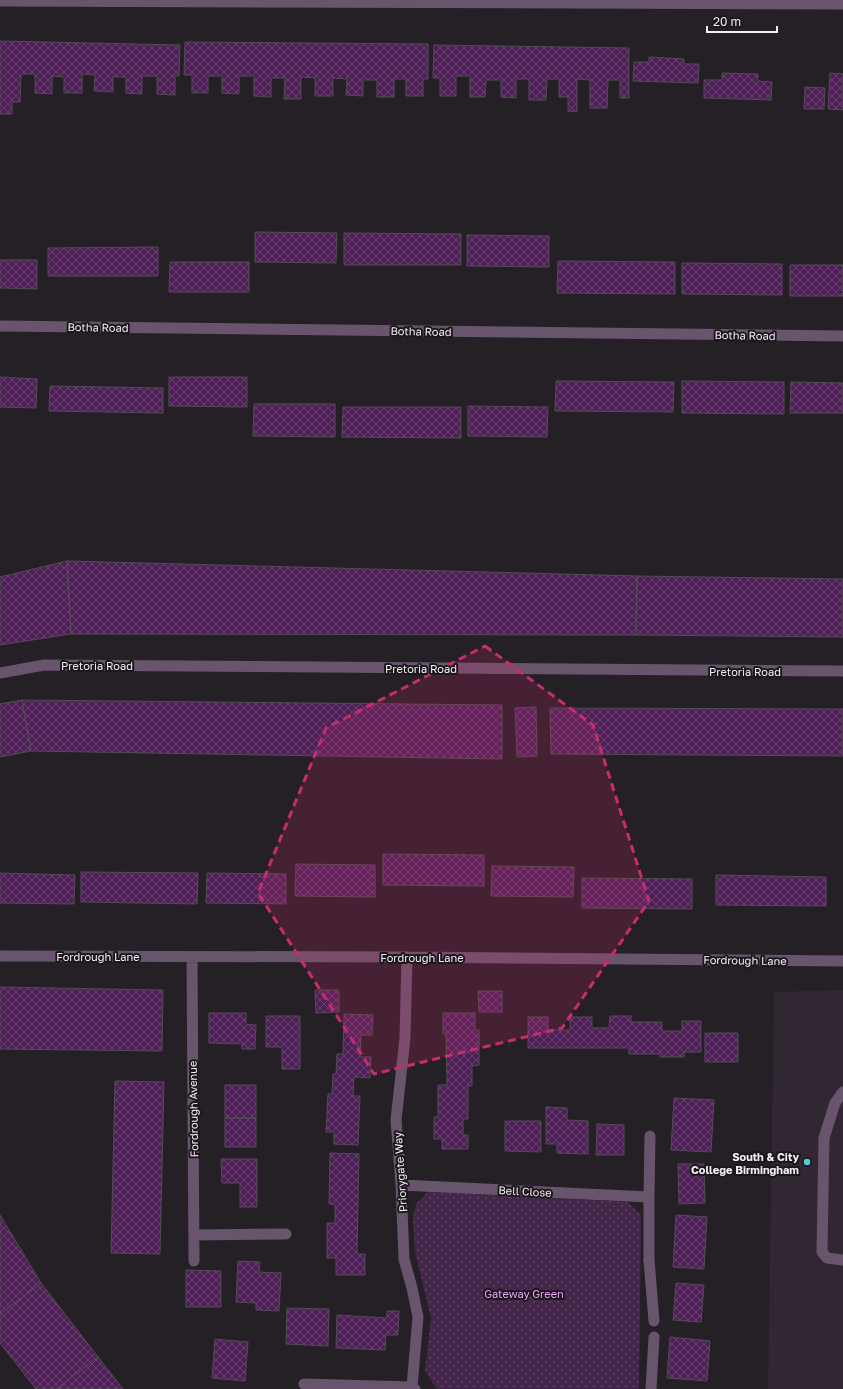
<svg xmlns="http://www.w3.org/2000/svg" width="843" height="1389" viewBox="0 0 843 1389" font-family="'Golos Text',sans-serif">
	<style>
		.built { fill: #312733 }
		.park { fill: url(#park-dots) }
		.building { fill: url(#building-cross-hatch); stroke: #534c54 }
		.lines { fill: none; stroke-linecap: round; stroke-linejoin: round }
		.service { stroke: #69546d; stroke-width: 11 }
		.minor { stroke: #69546d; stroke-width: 11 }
		.marked { fill: #c72d6a; fill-opacity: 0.2; stroke: #c72d6a; stroke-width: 3; stroke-dasharray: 8 5; stroke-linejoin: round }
		.poi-dot { fill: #51ccd3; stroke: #1c161d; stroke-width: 1.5 }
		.labels { text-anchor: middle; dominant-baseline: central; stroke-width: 4; stroke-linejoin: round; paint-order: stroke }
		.street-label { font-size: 11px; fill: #f2eef3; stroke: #1c161d }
		.poi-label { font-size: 11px; font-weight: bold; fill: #f2eef3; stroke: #1c161d; text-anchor: end }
		.park-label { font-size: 11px; fill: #eaa4f7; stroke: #1c161d }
	</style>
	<defs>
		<pattern id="park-dots" width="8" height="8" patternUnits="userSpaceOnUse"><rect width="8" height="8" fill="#45264b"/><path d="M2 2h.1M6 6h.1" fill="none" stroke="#604665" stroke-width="1.8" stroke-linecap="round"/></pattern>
		<pattern id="building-cross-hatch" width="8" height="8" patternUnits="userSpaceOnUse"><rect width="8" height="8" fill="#4e2057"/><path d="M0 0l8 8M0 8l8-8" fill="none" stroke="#684170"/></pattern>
	</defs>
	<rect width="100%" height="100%" fill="#251f26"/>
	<path class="built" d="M843 990V1389H768L774 992Z"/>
	<path class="park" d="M428 1192 628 1202 641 1215 639 1389H438L436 1388 425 1371 431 1318 415 1252 413 1218 416 1204Z"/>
	<path class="building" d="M0 41 180 45 179 76H175V95L157 94V76H142V94L126 93V77H113V92L94 91 95 75 82 74V93H64V77L52 76V94L35 93V74H21L20 102H12V114H0Z
		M185 42 428 44V79H423V96H406V79H394V97H377V80H363V96L346 95 347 79 333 78V96H315V78L301 77V99H284L285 78H271V97L254 96V76H239V94L222 93V76H208V93H192V75H184Z
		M434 45 629 48V98H620V80H608L607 108H590V80L577 79V112L568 111V97H559V79H547L546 100H529V79H516V98L501 97V80H486L485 97H470V76H456V96H440V78H433Z
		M649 57 684 59V64H699L698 83 633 81 634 62H649Z
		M722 73 758 74V81L772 82 771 100 704 98V80H722Z
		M830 73 843 74V110L828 109Z
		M805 87 825 88 824 109H804Z
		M255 232 337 233 336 263 255 262Z
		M344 233 461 234V265H344Z
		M467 235 549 236V267L467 266Z
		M158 247V276H48V248Z
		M0 260H37V289L0 288Z
		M558 261 675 262V294L557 293Z
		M170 262H249V292H169Z
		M682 263 782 264V295L682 294Z
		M790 265H843V296H790Z
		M0 377 37 379 36 408 0 407Z
		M169 377H247V407L169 406Z
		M556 381 674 382 673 412 555 411Z
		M682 381 784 382V414L682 413Z
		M791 382 843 383V413H790Z
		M50 386 163 388V413L49 411Z
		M254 404H335V437L253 436Z
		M468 406 548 407 547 437 468 436Z
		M343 407H461V438L342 437Z
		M67 561 637 576 636 635 71 634Z
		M67 561 71 634 0 645V577Z
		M637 576 843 579V637L636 635Z
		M22 700 31 751 0 757V704Z
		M22 700 502 705V759L31 751Z
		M536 707 537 756 517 757 515 708Z
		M550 708 843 709V756L551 754Z
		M383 854 484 855V886L383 885Z
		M296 864 375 865V897L295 896Z
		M492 866 574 867 573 897 491 896Z
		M81 872 198 873 197 904 81 902Z
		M0 873 75 875 74 904 0 903Z
		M207 873 286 874V904L206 903Z
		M716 875 826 877V906L716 905Z
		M582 878 692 879V909L582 908Z
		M0 987 163 990 162 1051 0 1049Z
		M315 990H339V1012L316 1013Z
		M478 991H502V1012H479Z
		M209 1013H246V1024L256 1025 255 1049H242V1044L209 1043Z
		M443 1013H475V1030H479V1065L472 1066V1086H468V1119H463V1135H468V1149H442V1139H434V1117H438V1085H447L446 1034H443Z
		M344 1014 373 1015 372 1035H361L360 1057H371L370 1078 354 1077 353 1096H360L358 1145 334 1144V1132H326L328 1094H332L333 1074H336L337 1054H343Z
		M266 1016H300V1069H282V1047H266Z
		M610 1016H631V1022H662V1031H682V1021H701V1052H684V1057H660V1054H629V1048H528V1017H548V1030H570V1017H592V1028H609Z
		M705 1033H738V1062H705Z
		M115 1081 164 1082 160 1254 111 1253Z
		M225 1085H256V1118H225Z
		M674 1098 714 1100 711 1152 671 1150Z
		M546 1107 567 1108V1120L588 1121V1154L557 1153V1144H546Z
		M225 1118H256V1147H225Z
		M505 1121H541V1152L505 1151Z
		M597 1124 624 1125V1155H596Z
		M330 1153 359 1154 357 1254H365V1275H336V1258H327V1223H335V1205L329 1204Z
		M221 1159H257V1207H240V1183H222Z
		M678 1164H704L705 1203 679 1204Z
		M0 1215 41 1283 0 1314Z
		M676 1215 707 1217 704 1269 673 1267Z
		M238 1261 260 1262 259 1272 281 1273 279 1311 256 1310V1303L236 1302Z
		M186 1270 221 1271V1307H186Z
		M41 1283 98 1357 56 1389H36L0 1343V1314Z
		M676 1283 704 1285 701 1322 673 1320Z
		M287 1308 329 1309 328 1346 286 1344Z
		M387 1311H399L398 1335H386L385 1350 336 1348 337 1315 387 1318Z
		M670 1337 710 1341 707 1381 667 1378Z
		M215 1339 248 1342 245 1381 212 1378Z
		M98 1357 123 1389H56Z"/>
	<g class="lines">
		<path class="service" d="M843 1092 835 1103 824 1138 822 1252 827 1258 843 1260
			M649 1260 654 1321
			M651 1389 654 1337"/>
		<path class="minor" d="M0 1 843 4
			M0 326 843 336
			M0 673 44 665 843 671
			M0 956 407 957 843 961
			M192 957 194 1261
			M407 957 405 1038 396 1120 401 1185 404 1259 412 1288 418 1317 412 1387 415 1389
			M401 1185 649 1197
			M194 1235 286 1234
			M649 1260V1197L650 1136
			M304 1384 412 1387"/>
	</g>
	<path class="marked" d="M485 646 593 725 649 901 562 1028 374 1074 258 893 326 728Z"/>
	<circle class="poi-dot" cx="807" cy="1162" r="4"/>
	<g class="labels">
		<g class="street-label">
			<text transform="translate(98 327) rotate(1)">Botha Road</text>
			<text transform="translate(421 331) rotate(1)">Botha Road</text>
			<text transform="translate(745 335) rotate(1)">Botha Road</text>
			<text x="97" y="665">Pretoria Road</text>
			<text x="421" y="668">Pretoria Road</text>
			<text x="745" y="671">Pretoria Road</text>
			<text x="98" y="956">Fordrough Lane</text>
			<text x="422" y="957">Fordrough Lane</text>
			<text transform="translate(745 960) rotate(1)">Fordrough Lane</text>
			<text transform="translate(193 1109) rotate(-91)">Fordrough Avenue</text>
			<text transform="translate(400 1172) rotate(-94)">Priorygate Way</text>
			<text transform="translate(525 1191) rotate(3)">Bell Close</text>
		</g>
		<g class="poi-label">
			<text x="799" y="1156">South &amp; City<tspan x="799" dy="13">College Birmingham</tspan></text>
		</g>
		<g class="park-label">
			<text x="524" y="1293">Gateway Green</text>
		</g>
	</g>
	<path d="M707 26v6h70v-6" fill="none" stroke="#f2eef3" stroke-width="2"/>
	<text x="713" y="26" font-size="12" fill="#f2eef3" stroke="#1c161d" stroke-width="3" paint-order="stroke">20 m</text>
</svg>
